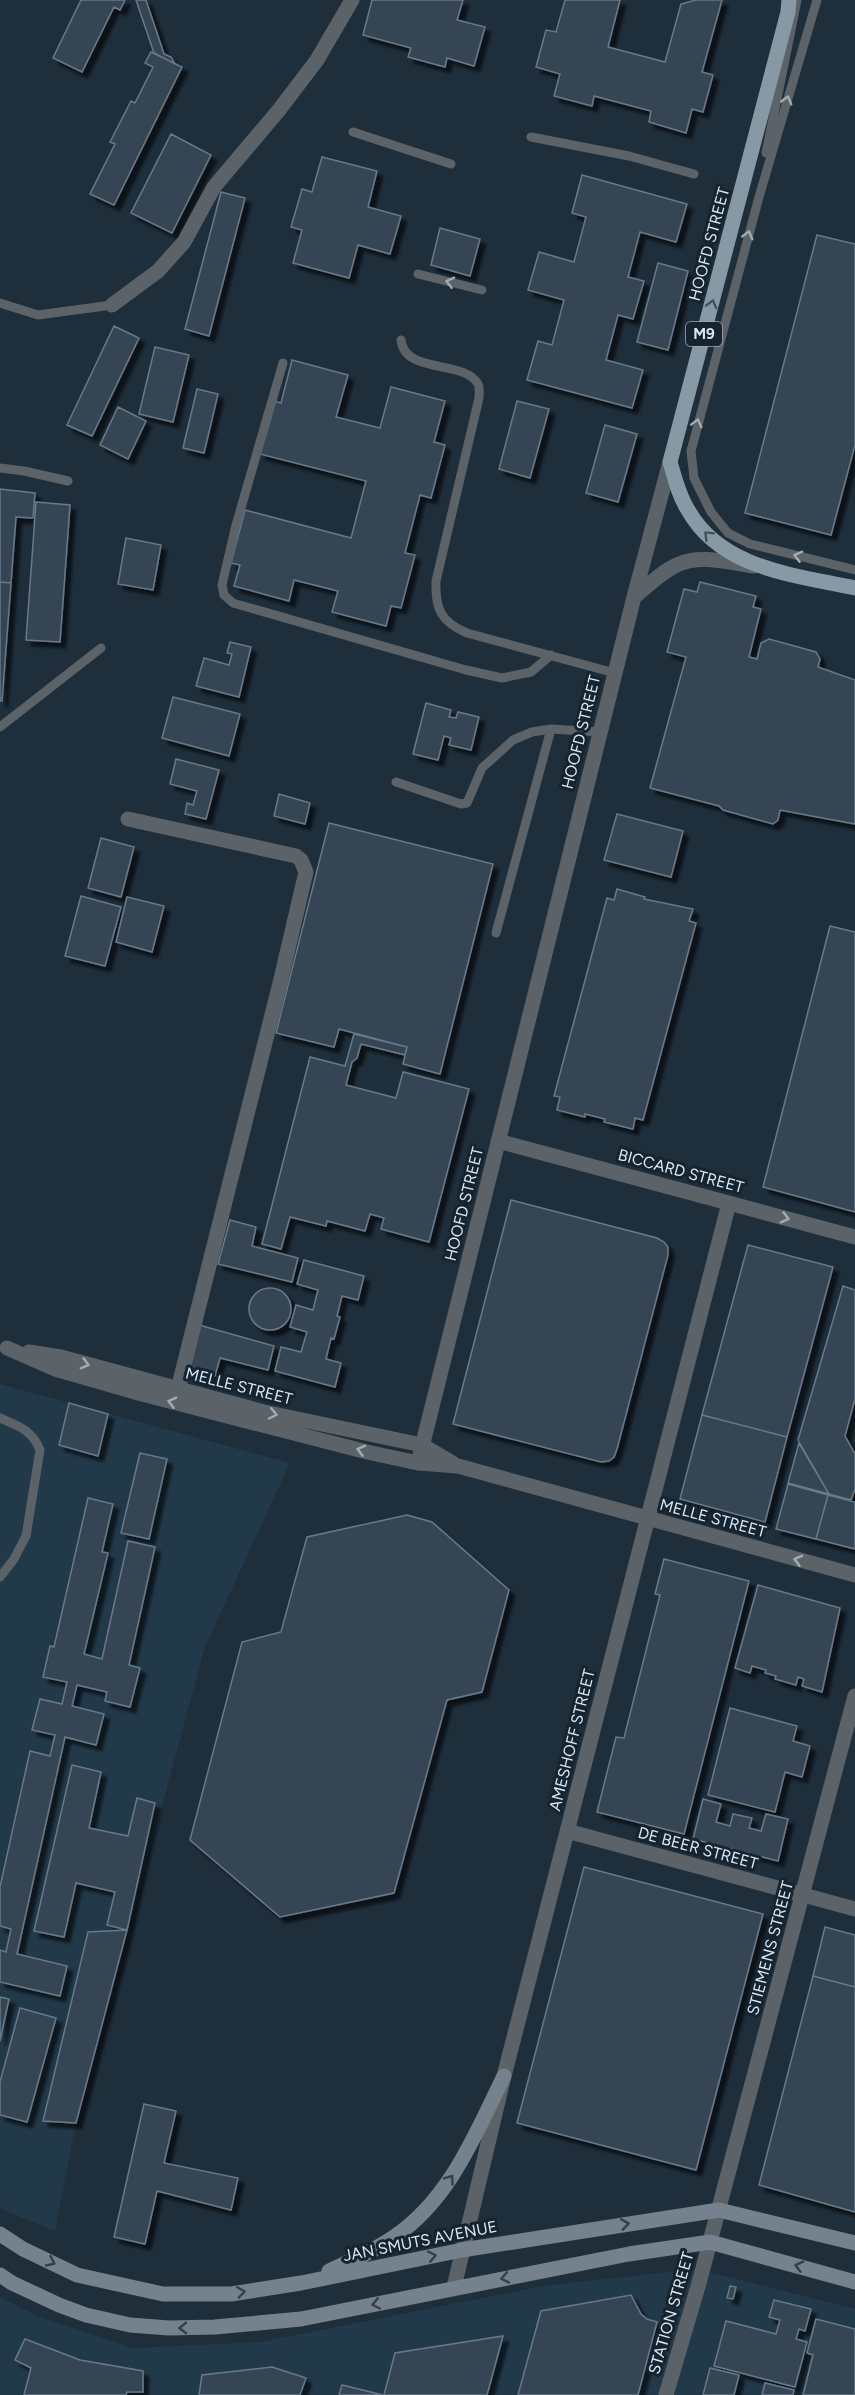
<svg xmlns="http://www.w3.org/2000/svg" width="855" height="2395" viewBox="0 0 855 2395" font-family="Figtree,sans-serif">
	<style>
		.built { fill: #22394a }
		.building { fill: #344553; stroke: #677a89; stroke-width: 1.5; filter: url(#shadow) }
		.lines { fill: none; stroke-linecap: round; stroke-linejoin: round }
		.service { stroke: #5b6369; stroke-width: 9 }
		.minor { stroke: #5b6369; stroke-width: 15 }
		.secondary { stroke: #75818c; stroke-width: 15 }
		.primary { stroke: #8899a6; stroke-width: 15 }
		.oneway { stroke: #a2acb3 }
		.oneway2 { stroke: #42535f }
		.oneway3 { stroke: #31404c }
		.labels { text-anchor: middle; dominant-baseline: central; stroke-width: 6; stroke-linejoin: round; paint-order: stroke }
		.shield { fill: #142430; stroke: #a1acb6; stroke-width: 1.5 }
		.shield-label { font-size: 15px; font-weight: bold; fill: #dde7f0 }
		.street-label { font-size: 16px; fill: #dde7f0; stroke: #142430 }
	</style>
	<defs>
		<filter id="shadow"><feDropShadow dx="5.5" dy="5.5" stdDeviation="1.5" flood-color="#0009"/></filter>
	</defs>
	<rect width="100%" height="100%" fill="#1e2e3b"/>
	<path class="built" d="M0 1384 290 1463 205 1647 76 2123 55 2231 6 2211 0 2206Z
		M697 2269 855 2309V2395H0V2297L37 2316 133 2348 261 2342 543 2286Z"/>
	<path class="building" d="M81 0H125L120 10 114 7 82 72 53 58Z
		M136 0H146L164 54 171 57 175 64 154 53Z
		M372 0H463L457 20 485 27 474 66 447 58 445 67 408 57 411 48 363 35Z
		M565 0H620L608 47 665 62 681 4 696 0H722L702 72 713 75 703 112 692 109 686 133 649 122 651 111 594 96 592 106 554 96 560 74 536 67 546 30 556 32Z
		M151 52 182 67 114 205 90 194 115 144 110 142 131 101 135 103 153 67 145 63Z
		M171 134 211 155 172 233 131 213Z
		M322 157 377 171 368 207 401 216 390 254 358 245 349 278 293 263 302 230 291 227 302 189 312 192Z
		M582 175 687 204 676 242 640 232 628 277 644 281 633 319 618 315 606 360 643 370 632 408 527 380 538 341 552 345 564 300 528 290 539 252 574 262 586 217 572 213Z
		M221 192 245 198 209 336 185 329Z
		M440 228 480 239 470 276 431 265Z
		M817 235 855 244V445L831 535 745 513Z
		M658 263 688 271 668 350 637 342Z
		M114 326 139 338 92 436 67 425Z
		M155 347 189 355 173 422 139 414Z
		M292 360 348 375 336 417 380 428 391 387 445 401 434 442 445 445 431 498 420 495 405 553 415 555 401 608 391 606 386 626 332 612 338 591 294 580 289 601 234 586 240 565 231 563 245 510 351 538 366 481 260 454 274 401 281 403Z
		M197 389 218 394 204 453 183 448Z
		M517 401 549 409 530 478 499 469Z
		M118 407 146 421 128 459 100 445Z
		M605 425 637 434 618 502 586 493Z
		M0 489 35 493 33 518 16 517 11 583 0 582Z
		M36 502 70 505 60 642 26 640Z
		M126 538 161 545 153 590 118 584Z
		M0 582 11 583 2 701H0Z
		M700 582 756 596 753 607 761 609 749 657 757 659 761 643 769 639 816 652 820 659 818 667 855 680V824L780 810 778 820 773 824 723 810 719 806 650 788 686 657 667 652 684 589 697 592Z
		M230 642 251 647 239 697 196 686 204 658 229 665 232 654 227 653Z
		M173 697 240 714 229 756 162 738Z
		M426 703 451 710 449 717 456 718 458 712 479 717 471 750 449 745 451 738 444 736 438 760 413 754Z
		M176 759 219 770 206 819 185 814 187 803 193 805 197 791 170 784Z
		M279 794 310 803 305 824 274 816Z
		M617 814 683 831 671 877 604 860Z
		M329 823 493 864 440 1074 403 1064 407 1047 339 1029 334 1047 276 1033Z
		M101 838 134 847 121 897 88 888Z
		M617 889 645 897 644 899 693 909 689 921 696 923 643 1120 635 1118 633 1129 604 1122 605 1119 585 1114V1117L557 1110 560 1097 554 1096 607 898 614 900Z
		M81 896 121 907 105 966 65 956Z
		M127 897 164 906 152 952 116 942Z
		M830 926 855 932V1212L763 1187Z
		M354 1034 407 1047 405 1055 361 1044 357 1058 352 1062 346 1085 396 1098 403 1072 469 1089 429 1242 381 1229 384 1218 370 1214 365 1231 327 1221 326 1226 290 1217 281 1249 262 1244 310 1057 345 1066Z
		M511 1200 657 1238 664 1242 668 1247V1255L617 1449 614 1457 609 1461 601 1462 453 1424Z
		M230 1220 256 1227 252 1246 298 1258 292 1282 218 1264Z
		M748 1245 833 1267 787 1437 702 1415Z
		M304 1260 364 1276 358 1300 342 1296 337 1316 340 1317 334 1339 331 1338 326 1359 341 1363 335 1387 275 1371 281 1347 301 1352 307 1332 290 1327 296 1305 313 1310 318 1290 297 1284Z
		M843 1286 855 1290V1399L845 1436 855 1454V1489L851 1500 829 1494 798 1440Z
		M249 1309a21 21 0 1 1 42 0a21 21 0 1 1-42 0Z
		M199 1325 274 1346 268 1370 220 1358 215 1376 189 1369Z
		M69 1403 108 1414 98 1456 59 1445Z
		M702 1415 787 1437 765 1522 680 1499Z
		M799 1443 829 1494 788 1483Z
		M140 1453 167 1459 149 1539 121 1533Z
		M788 1484 828 1495 816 1539 776 1529Z
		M828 1495 855 1502V1549L816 1539Z
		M88 1498 113 1504 102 1552 108 1553 84 1654 102 1659 128 1541 155 1547 129 1665 140 1668 130 1707 105 1701 107 1692 77 1685 72 1706 104 1714 96 1745 65 1737 17 1954 67 1966 60 1996 0 1982V1950L6 1952 11 1929 0 1926V1887L30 1751 50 1756 55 1735 32 1730 40 1699 62 1704 67 1682 43 1677 50 1646 54 1647Z
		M407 1515 432 1522 509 1590 482 1692 447 1700 394 1893 280 1917 190 1840 242 1642 281 1632 307 1537Z
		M664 1559 749 1581 684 1834 597 1812 616 1737 624 1738 660 1595 655 1594Z
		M758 1585 840 1608 822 1692 802 1686 804 1679 798 1677 796 1685 775 1679 776 1676 765 1673 766 1670 752 1666 750 1673 735 1668Z
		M730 1708 797 1726 793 1741 810 1746 802 1777 785 1772 775 1812 708 1795Z
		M72 1765 101 1772 89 1828 128 1836 137 1798 155 1803 127 1930 107 1925 115 1892 76 1883 64 1937 34 1931Z
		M703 1799 721 1804 716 1822 730 1826 733 1814 752 1818 749 1828 761 1831 766 1814 788 1819 778 1861 693 1839Z
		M584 1867 763 1914 696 2170 517 2123Z
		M825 1927 855 1935V1987L813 1976Z
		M127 1930 76 2123 43 2121 88 1932Z
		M813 1976 855 1987V2212L759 2185Z
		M0 1997 9 1999 0 2041Z
		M20 2008 56 2018 27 2122 0 2115V2082Z
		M144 2104 176 2111 164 2163 238 2178 231 2210 157 2191 145 2244 114 2237Z
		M730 2286 736 2287 733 2299 727 2298Z
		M631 2295 641 2314 647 2319 657 2322 638 2395H518L541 2311Z
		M774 2300 811 2309 805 2331 799 2329 796 2339 807 2342 795 2387 714 2366 726 2321 776 2334 780 2320 769 2317Z
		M816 2319 855 2329V2395H803L813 2355 807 2353Z
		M503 2336 487 2395H384L395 2353Z
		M25 2339 80 2360 143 2371V2392H127L126 2395H24L31 2368 15 2360Z
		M272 2367 306 2378 300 2395H199L202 2375Z
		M710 2368 739 2375 734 2395H703Z
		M765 2383 794 2390 793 2395H762Z
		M342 2385 383 2395H339Z"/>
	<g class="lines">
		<path class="service" d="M817 0 759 197 691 451 694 478 711 512 728 533 750 544 855 570
			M353 132 451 164
			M531 137 629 156 694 174
			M766 153 797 0
			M418 274 482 290
			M0 303 38 315 112 305
			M401 340C405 375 464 359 478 384 480 388 479 394 479 398L436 581C435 609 441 622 467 633L615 673
			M283 363 236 525 222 585 224 595 233 603 466 670 502 678 531 672 551 655
			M0 468 24 471 68 481
			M0 727 101 648
			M396 782 461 804 467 803 482 768 513 740 532 732 551 729 600 732
			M496 933 551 729
			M0 1418C19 1426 32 1430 40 1450L26 1536 14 1559 0 1577"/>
		<path class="minor" d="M112 305 158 271 184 242 214 187 279 110 317 60 352 0
			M634 597C648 586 662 571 679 564 701 554 731 563 754 566
			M128 819 296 856 301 860 306 872 280 983 178 1389
			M498 1141 855 1237
			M7 1348 55 1369 142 1394 367 1452 418 1463 458 1466 855 1575
			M29 1352 61 1357 264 1412 422 1445 454 1464
			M418 1463 634 597 670 462
			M567 1831 855 1909
			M454 2287 504 2076 729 1203
			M666 2395 699 2283 855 1696"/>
		<path class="secondary" d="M0 2234 23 2249 77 2275 163 2294H231L301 2283 462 2250 719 2210 855 2243
			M329 2271C351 2261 374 2251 394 2237 450 2199 475 2135 504 2076
			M0 2275 12 2283 59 2305 86 2315 130 2325 169 2328 215 2327 301 2319 629 2254 710 2242 855 2282"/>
		<path class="primary" d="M789 0 788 12 670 462C675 479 679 496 688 510 721 569 795 575 855 588"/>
	</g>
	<defs><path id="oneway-chevron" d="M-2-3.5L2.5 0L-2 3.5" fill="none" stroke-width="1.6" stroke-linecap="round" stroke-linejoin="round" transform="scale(1.5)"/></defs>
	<g class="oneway">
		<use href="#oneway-chevron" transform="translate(787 100) rotate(-74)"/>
		<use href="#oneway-chevron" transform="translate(748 235) rotate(-75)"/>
		<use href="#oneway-chevron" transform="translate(450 282) rotate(-166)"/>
		<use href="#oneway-chevron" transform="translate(697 423) rotate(-76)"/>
		<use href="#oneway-chevron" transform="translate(798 556) rotate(-166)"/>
		<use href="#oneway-chevron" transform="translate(785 1218) rotate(15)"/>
		<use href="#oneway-chevron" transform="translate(85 1364) rotate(15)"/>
		<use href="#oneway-chevron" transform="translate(172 1402) rotate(-165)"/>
		<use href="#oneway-chevron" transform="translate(273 1414) rotate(12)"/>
		<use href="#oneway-chevron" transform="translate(361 1450) rotate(-166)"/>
		<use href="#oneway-chevron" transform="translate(798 1560) rotate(-165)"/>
	</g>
	<g class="oneway2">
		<use href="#oneway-chevron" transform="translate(712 304) rotate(-75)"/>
		<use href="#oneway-chevron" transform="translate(708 535) rotate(-135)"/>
	</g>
	<g class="oneway3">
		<use href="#oneway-chevron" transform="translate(450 2179) rotate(-54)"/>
		<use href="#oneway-chevron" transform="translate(625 2224) rotate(-9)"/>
		<use href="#oneway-chevron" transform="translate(432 2256) rotate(-12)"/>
		<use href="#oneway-chevron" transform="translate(51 2262) rotate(25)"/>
		<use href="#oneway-chevron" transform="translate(799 2266) rotate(-165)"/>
		<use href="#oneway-chevron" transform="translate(505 2278) rotate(169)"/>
		<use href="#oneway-chevron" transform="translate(241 2292) rotate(-8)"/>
		<use href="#oneway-chevron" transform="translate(376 2304) rotate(168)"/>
		<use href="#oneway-chevron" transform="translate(183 2328) rotate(179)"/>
	</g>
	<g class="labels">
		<rect class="shield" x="686" y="322" width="36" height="24" rx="4.5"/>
		<g class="shield-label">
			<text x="704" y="334">M9</text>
		</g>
		<g class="street-label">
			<text transform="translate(709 244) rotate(-75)">HOOFD STREET</text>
			<text transform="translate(581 732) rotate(-76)">HOOFD STREET</text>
			<text transform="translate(681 1171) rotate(15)">BICCARD STREET</text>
			<text transform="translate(464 1204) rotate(-76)">HOOFD STREET</text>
			<text transform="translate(239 1386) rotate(14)">MELLE STREET</text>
			<text transform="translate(713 1518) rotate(15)">MELLE STREET</text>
			<text transform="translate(572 1740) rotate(-76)">AMESHOFF STREET</text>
			<text transform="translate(698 1848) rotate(15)">DE BEER STREET</text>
			<text transform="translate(770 1948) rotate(-75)">STIEMENS STREET</text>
			<text transform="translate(420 2241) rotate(-11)">JAN SMUTS AVENUE</text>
			<text transform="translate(671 2313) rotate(-74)">STATION STREET</text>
		</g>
	</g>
</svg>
